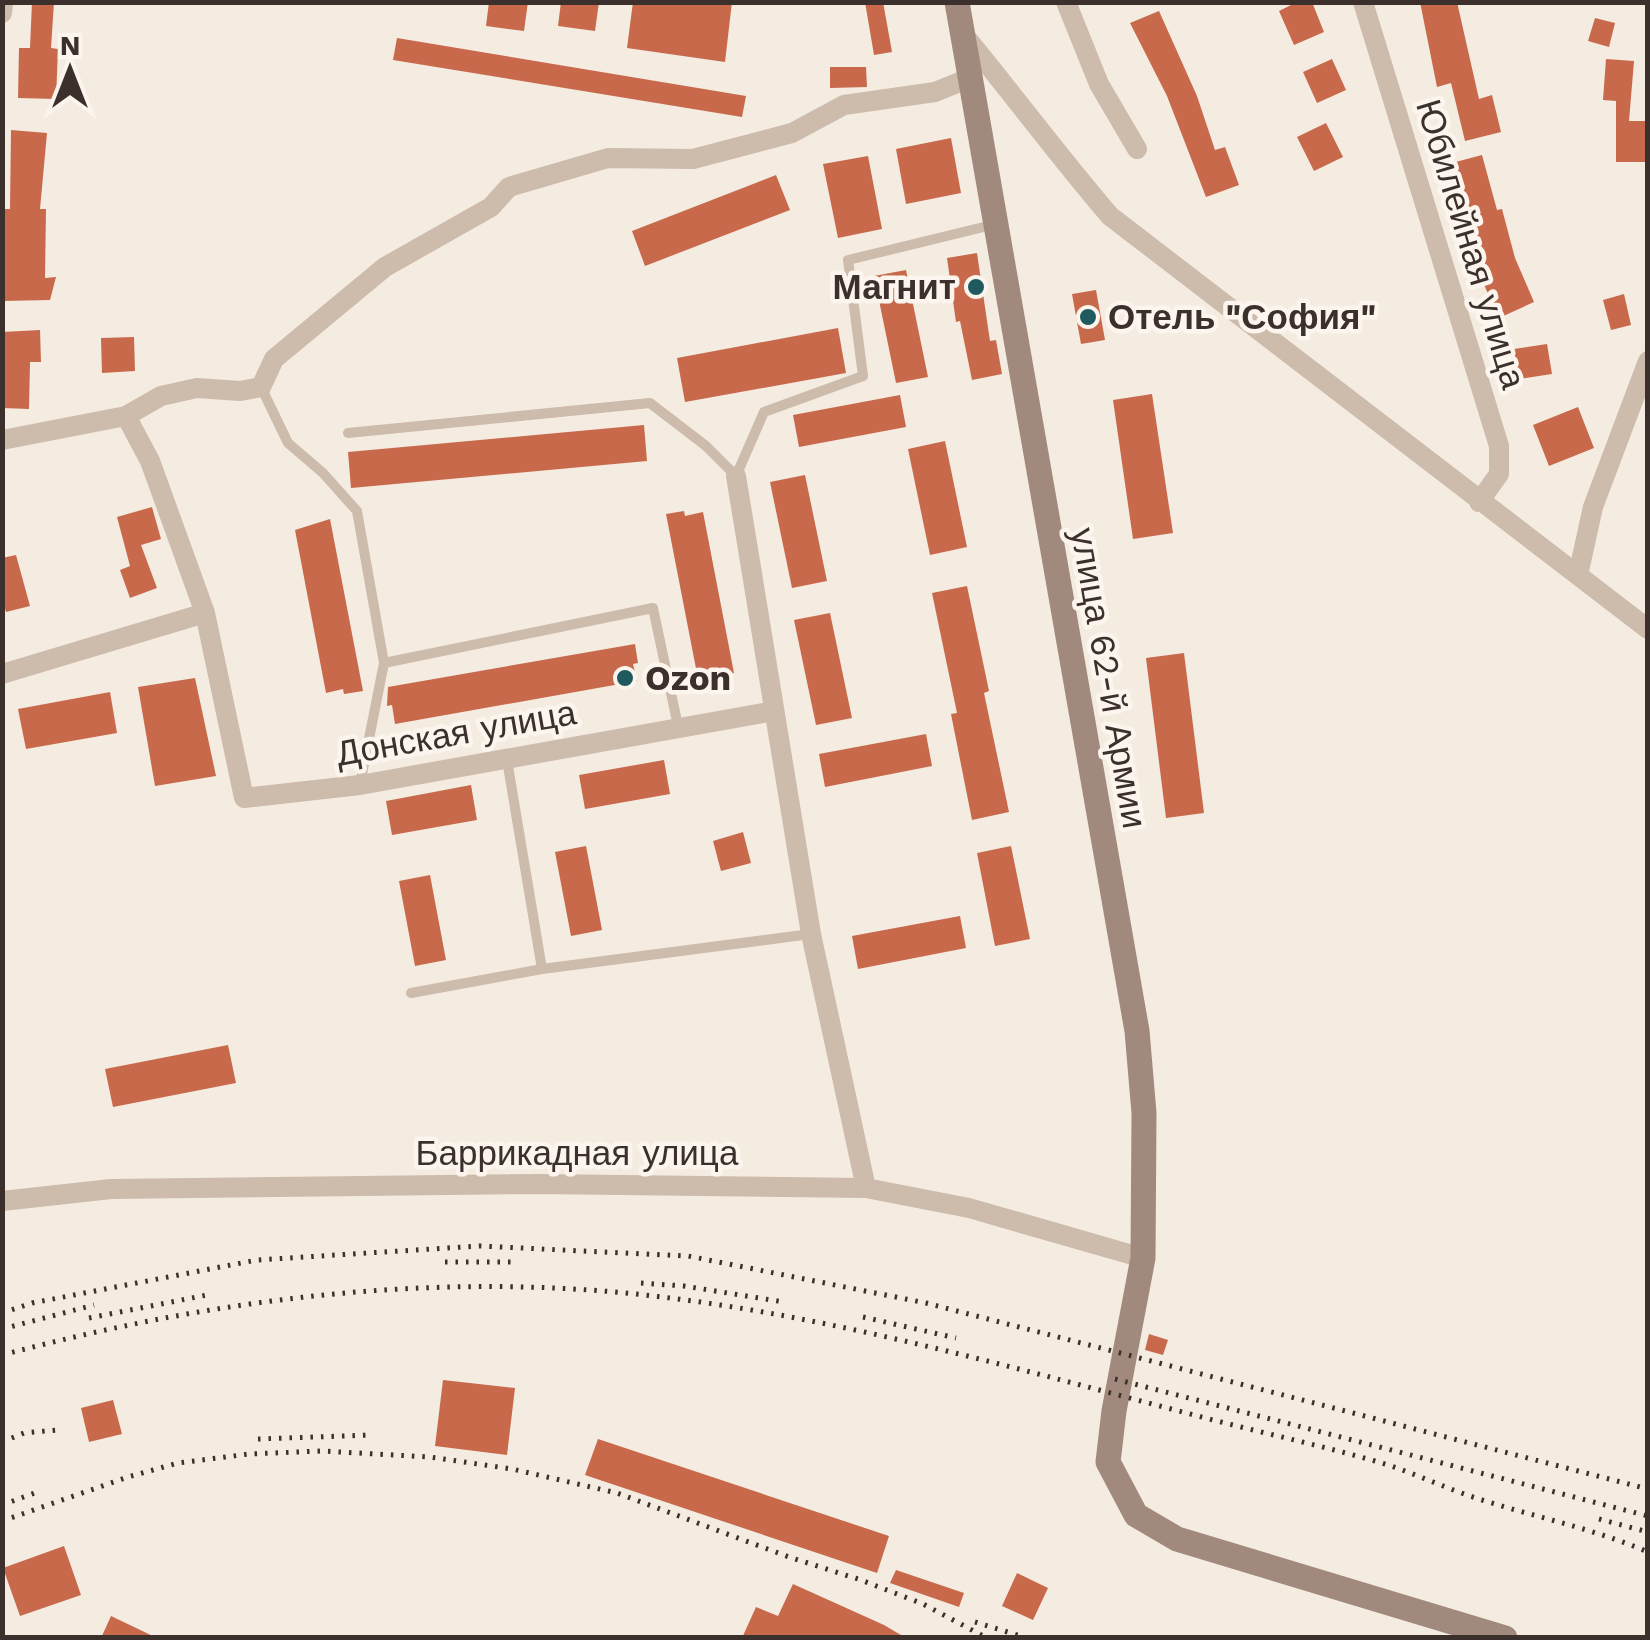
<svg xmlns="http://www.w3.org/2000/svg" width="1650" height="1640" viewBox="0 0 1650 1640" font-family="'Work Sans',sans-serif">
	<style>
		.building { fill: #c8694b }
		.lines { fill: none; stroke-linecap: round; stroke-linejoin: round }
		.lane { stroke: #cdbbac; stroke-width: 10 }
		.street { stroke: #cdbbac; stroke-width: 20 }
		.secondary { stroke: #a18a7d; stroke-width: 25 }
		.rail { stroke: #3b302b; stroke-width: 5; stroke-dasharray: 2.5 8; stroke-linecap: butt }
		.poi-dot { fill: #1f5a5e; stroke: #fbf5ee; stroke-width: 4 }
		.labels { text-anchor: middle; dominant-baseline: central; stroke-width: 9; stroke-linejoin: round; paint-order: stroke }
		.street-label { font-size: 35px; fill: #3b302b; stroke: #fbf5ee }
		.poi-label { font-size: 35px; font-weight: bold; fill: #3b302b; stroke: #fbf5ee; text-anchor: start }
	</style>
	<rect width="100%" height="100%" fill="#f4ebe1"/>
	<path class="building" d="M32 2H54L51 48 58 49 56 99 18 98 19 48H30Z
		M489 2H528L524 31 486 26Z
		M561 2H599L595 31 558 26Z
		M633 2H732L725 62 627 48Z
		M865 2H883L892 52 874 55Z
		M1297 2H1312L1324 32 1294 45 1279 11Z
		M1420 2H1457L1479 99 1492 95 1501 132 1465 141 1451 83 1437 87Z
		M1159 11 1197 96 1215 150 1225 147 1239 185 1206 197 1167 96 1130 23Z
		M1595 18 1615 23 1609 47 1588 41Z
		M397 38 746 96 742 117 393 60Z
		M1332 59 1346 90 1317 103 1303 72Z
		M1606 59 1634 61 1629 121H1648V162H1616V101L1603 100Z
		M830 67H866L867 87 830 88Z
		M1326 123 1343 157 1314 171 1297 137Z
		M11 130 47 133 40 209H46L45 278 56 277 50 300 3 301 2 243 5 209H10Z
		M951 138 961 193 906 204 896 149Z
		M1482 155 1497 210 1502 209 1515 258 1534 302 1499 318 1472 258 1448 164Z
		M868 156 882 229 838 238 823 164Z
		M776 175 790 210 645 266 632 231Z
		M977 253 990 341 996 340 1002 374 972 380 960 321 956 322 947 258Z
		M906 270 928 377 896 383 874 276Z
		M1096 290 1105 340 1081 344 1072 294Z
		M1624 294 1631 325 1611 330 1603 300Z
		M838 328 846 373 685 402 677 358Z
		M40 330 41 362H30L29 409 2 408V332Z
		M134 337 135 371 102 373 101 338Z
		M1547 344 1552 374 1519 379 1514 349Z
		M1152 394 1173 533 1133 539 1113 400Z
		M900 395 906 427 799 447 793 415Z
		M1578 407 1594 448 1549 466 1533 425Z
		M644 425 647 461 351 488 348 452Z
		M945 441 967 547 930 555 908 449Z
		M805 475 827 581 792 588 770 482Z
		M152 507 161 539 141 545 157 588 130 598 120 570 130 566 117 517Z
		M684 511 685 516 703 512 734 673 699 684 666 514Z
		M330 519 363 691 344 694 343 689 326 693 295 530Z
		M16 555 30 606 6 612 2 598V558Z
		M967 586 989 691 984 693 1009 812 972 820 951 714 957 713 932 593Z
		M830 613 852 718 816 725 794 620Z
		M635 644 638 663 633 664 637 681 395 724 392 705 387 706 388 687Z
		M1184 653 1204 813 1166 818 1146 658Z
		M195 678 216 776 155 786 138 687Z
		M110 692 117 733 26 749 18 709Z
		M926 734 932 766 825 787 819 754Z
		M664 760 670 794 585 809 579 775Z
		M471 785 477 820 392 835 386 801Z
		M743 832 751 863 721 871 713 841Z
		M586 846 602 930 571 936 555 852Z
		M1011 846 1030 939 995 946 977 853Z
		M430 875 446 960 415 966 399 881Z
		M960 916 966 948 858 969 852 936Z
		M228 1045 236 1083 113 1107 105 1069Z
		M1149 1334 1168 1340 1163 1355 1145 1350Z
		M443 1380 515 1388 507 1455 435 1446Z
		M113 1400 122 1434 89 1442 81 1408Z
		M598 1439 889 1536 877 1573 585 1475Z
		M64 1546 81 1595 20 1616 3 1568Z
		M896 1570 964 1593 959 1607 890 1583Z
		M1017 1573 1048 1588 1033 1620 1002 1606Z
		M793 1584 884 1625 906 1638H742L756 1607 778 1616Z
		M111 1616 157 1638H101Z"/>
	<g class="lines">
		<path class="lane" d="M261 387 288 443 323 473 357 511 384 663 653 608 678 726
			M348 433 650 403 706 446 736 476 764 412 863 376 848 260 996 224
			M507 760 542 969
			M360 784 384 663
			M411 993 542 969 811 934"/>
		<path class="street" d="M1066 2 1099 84 1137 149
			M1363 2 1499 446V474L1479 502
			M2 13 3 2
			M963 34C1013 94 1059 157 1110 216L1648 629
			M126 416 150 461 205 613 244 798 360 785 774 711
			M2 440 126 416 161 396 197 388 240 391 261 387 274 359 385 267 491 207 509 187 608 158 693 159 792 133 844 105 935 92 972 77
			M736 476 811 934 866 1188
			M1578 575 1593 507 1648 361
			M2 674 205 613
			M2 1201 111 1189 539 1184 866 1188 969 1208 1143 1258"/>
		<path class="secondary" d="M957 2 1137 1031 1144 1113 1143 1258 1114 1411 1108 1462 1136 1515 1177 1539 1505 1638"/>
		<path class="rail" d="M445 1262H515
			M641 1283 684 1286 784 1302
			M2 1313 32 1303 257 1260 479 1246 688 1256 926 1303 1648 1489
			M863 1317 956 1338
			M89 1318 207 1295
			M2 1329 94 1305
			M2 1355C202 1302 408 1274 615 1292 812 1310 1003 1365 1194 1415 1254 1431 1315 1444 1375 1461 1407 1470 1438 1485 1470 1496 1529 1516 1590 1527 1648 1552
			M1115 1379 1648 1516
			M258 1439 370 1435
			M2 1442 24 1433 57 1430
			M2 1505 40 1491
			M1599 1519 1648 1532
			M2 1521 128 1477 178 1463 249 1454 322 1451 430 1457 512 1469 617 1493 789 1557 861 1580 923 1604 987 1638
			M975 1622 1027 1638"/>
	</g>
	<g class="poi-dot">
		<circle cx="976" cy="287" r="10"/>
		<circle cx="1088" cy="317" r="10"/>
		<circle cx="625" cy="678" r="10"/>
	</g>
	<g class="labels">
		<g class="street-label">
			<text transform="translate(1471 244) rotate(73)">Юбилейная улица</text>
			<text transform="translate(1109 678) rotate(80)">улица 62-й Армии</text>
			<text transform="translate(456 733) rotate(-10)">Донская улица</text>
			<text x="577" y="1153">Баррикадная улица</text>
		</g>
		<g class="poi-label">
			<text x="956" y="287" text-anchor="end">Магнит</text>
			<text x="1108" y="317">Отель "София"</text>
			<text x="645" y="678">Ozon</text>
		</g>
	</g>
	<rect width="1650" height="1640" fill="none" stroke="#3b302b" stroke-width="10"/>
	<g transform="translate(70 70)" stroke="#fbf5ee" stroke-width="8" paint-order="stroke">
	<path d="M0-8L18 38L0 25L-18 38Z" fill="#3b302b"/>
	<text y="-15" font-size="28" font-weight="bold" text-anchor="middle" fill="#3b302b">N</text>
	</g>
</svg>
